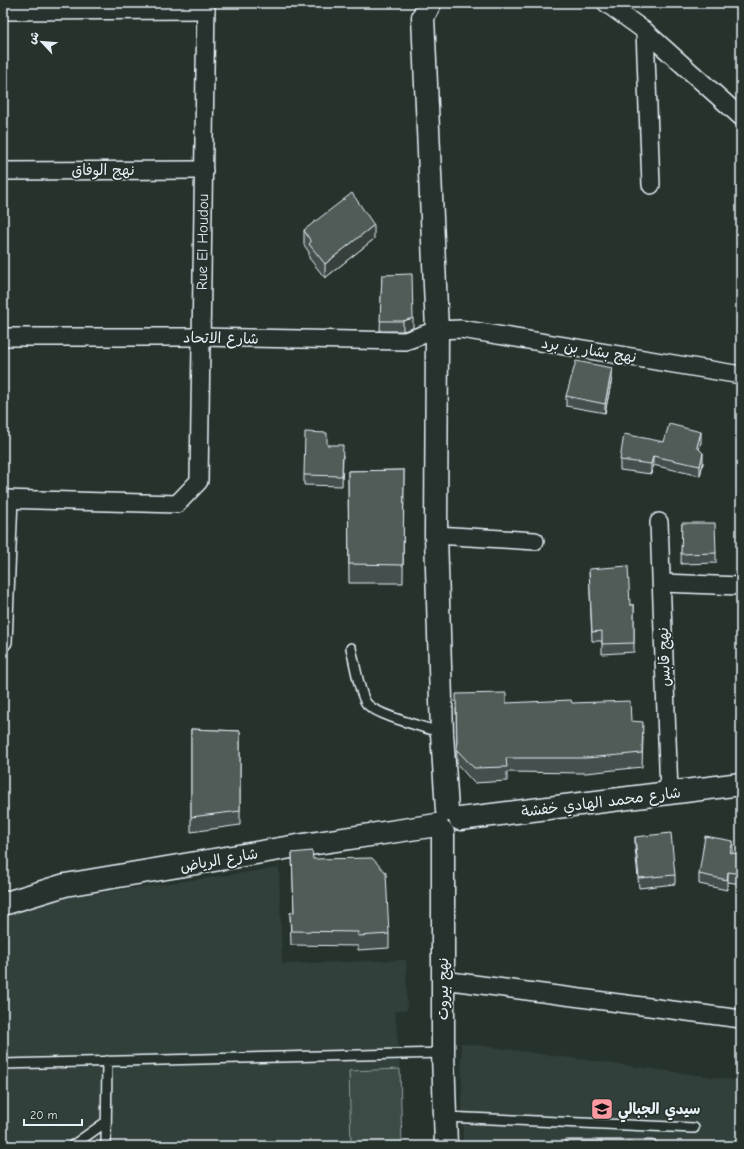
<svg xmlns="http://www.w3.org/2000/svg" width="744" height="1149" viewBox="0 0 744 1149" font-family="'Comic Neue','Playpen Sans Arabic',sans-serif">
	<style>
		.built { fill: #333f3a }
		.green { fill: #3e4b47; stroke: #939ea0 }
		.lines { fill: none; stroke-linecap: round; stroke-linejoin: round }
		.lane-casing { stroke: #e8f1f8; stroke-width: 12 }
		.street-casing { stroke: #e8f1f8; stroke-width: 20 }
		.secondary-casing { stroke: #e8f1f8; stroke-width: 25 }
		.lane { stroke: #26332d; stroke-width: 9 }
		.street { stroke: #26332d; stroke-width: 17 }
		.secondary { stroke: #26332d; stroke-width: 22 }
		.wall { fill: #454f4d; stroke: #e8f1f8 }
		.shaded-wall { fill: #38403e; stroke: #e8f1f8 }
		.building { fill: #505c59; stroke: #e8f1f8 }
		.labels { text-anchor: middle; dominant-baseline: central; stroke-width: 3.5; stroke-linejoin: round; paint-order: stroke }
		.street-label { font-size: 15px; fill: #e8f1f8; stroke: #26332d }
		.poi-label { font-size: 15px; font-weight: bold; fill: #e8f1f8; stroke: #26332d; text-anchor: start }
	</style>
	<rect width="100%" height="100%" fill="#26332d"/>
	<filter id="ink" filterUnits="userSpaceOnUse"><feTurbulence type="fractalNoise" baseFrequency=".025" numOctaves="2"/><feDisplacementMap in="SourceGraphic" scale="8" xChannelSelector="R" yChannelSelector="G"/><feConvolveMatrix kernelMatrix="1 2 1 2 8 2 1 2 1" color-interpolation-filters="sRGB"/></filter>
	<g filter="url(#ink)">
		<path class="built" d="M279 868 282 964 406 960 407 1010 395 1011 400 1069 349 1071 351 1146H3V916L33 902Z
			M461 1043 741 1081V1137L738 1146H463Z"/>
		<path class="green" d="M400 1069 402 1146H351L349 1071Z"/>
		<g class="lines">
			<g class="lane-casing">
				<path id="lane" d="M351 648C354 660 360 696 367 704 378 716 425 727 442 733
					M3 1064 443 1053
					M445 1117 694 1128
					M72 1146 106 1122
					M106 1146 107 1061"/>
			</g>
			<g class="street-casing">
				<g id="street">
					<path d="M606 3 645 31 741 117"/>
					<path d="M3 11 206 10"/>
					<path d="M645 31 651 185"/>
					<path d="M3 171 204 170"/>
					<path d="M3 337H201L405 341 437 330 461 329 741 375"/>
					<path id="s1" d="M3 499 177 504 199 481 206 3"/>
					<path d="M659 522 669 793"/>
					<path d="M436 535 535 541"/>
					<path d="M662 583 741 586"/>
					<path d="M3 642 9 499"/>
					<path d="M443 980 741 1019"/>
				</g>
			</g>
			<g class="secondary-casing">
				<path id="secondary" d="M430 3 423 17 437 330 436 535 442 733 447 810
					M460 819 741 784
					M443 833V1053L446 1146
					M3 904 65 885 303 845 437 825"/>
			</g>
			<use href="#lane" class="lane"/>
			<use href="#street" class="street"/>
			<use href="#secondary" class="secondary"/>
		</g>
		<path class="wall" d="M304 230 374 239 325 278 309 258V252L304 245Z
			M382 275 413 328 403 331H380Z
			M612 378 605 413 566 406V396Z
			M664 442H701L699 449 703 463 700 476 653 465 651 474 620 470V460Z
			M327 445 343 455 342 486 304 485V475Z
			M404 470 403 583H349L348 471Z
			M682 523 716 553V563L681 564Z
			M589 569 630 605H634V652L602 654V641H592Z
			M506 703 631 721 643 737 642 767 586 773 507 772V781L474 783 457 764 456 708Z
			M191 729 240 731V825L191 832Z
			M635 837 675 875V884L639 888 635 847Z
			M733 851 732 854H741V884L728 882 727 890 699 884V874Z
			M292 853 313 859 389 934V948L358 950V946L291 945 290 913 294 912Z"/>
		<path class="shaded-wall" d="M374 225V239L325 278V264Z
			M413 318V328L403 331V321Z
			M612 368V378L605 413V404Z
			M701 432V442L697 457V447Z
			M703 453V463L700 476V466Z
			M653 456V465L651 474V464Z
			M733 841V851L730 863V853Z
			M728 872V882L727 890V880Z"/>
		<path class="building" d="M352 193 374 225 325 264 309 244 311 242 304 230Z
			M412 274 413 318 403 321H380L382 275Z
			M576 361 612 368 605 404 566 396Z
			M669 424 701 432 697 447 703 453 700 466 653 456 651 464 620 460 624 434 664 442Z
			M305 432 327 433V445H343L342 476 304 475Z
			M404 470 403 565 349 564 348 471Z
			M682 523H715L716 553 681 554Z
			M628 566 630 605H634V643L602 644V631L592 632 589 569Z
			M506 693V703L571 700 572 703 630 701 631 721 643 722 642 753 586 758H506L507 767 474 768 457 750 456 694Z
			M191 729 240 731V811L191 817Z
			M671 833 675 875 639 878 635 837Z
			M705 836 733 841 730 853 741 854V874L728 872 727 880 699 874Z
			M312 851 313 859 372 858 386 873 389 934 358 936V932L291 931 290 913 294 912 292 853Z
			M565 1140H652L662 1145 670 1144V1146H542V1145H565Z"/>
	</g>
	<defs>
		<g id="school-square" transform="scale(1.15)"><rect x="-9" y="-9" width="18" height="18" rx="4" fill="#ff9aa2" stroke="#26332d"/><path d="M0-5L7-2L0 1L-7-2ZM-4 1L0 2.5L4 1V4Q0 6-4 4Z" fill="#111"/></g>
	</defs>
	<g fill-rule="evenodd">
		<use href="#school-square" x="602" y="1109"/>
	</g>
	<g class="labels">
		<g class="street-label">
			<text x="103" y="170">نهج الوفاق</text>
			<text stroke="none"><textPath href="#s1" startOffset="445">Rue El Houdou</textPath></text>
			<text transform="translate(221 338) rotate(1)">شارع الاتحاد</text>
			<text transform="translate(589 350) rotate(9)">نهج بشار بن برد</text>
			<text transform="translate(664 657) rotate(-92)">نهج قابس</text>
			<text transform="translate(601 802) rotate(-7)">شارع محمد الهادي خفشة</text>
			<text transform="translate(219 860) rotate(-10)">شارع الرياض</text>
			<text transform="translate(443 989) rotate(-90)">نهج بيروت</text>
		</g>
		<g class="poi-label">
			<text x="618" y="1109">سيدي الجبالي</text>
		</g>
	</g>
	<rect width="744" height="1149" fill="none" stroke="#26332d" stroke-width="16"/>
	<rect x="8" y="8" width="728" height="1133" fill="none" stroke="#e8f1f8" stroke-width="1.5" filter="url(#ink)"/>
	<g transform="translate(42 42) rotate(296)" stroke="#26332d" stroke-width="3" paint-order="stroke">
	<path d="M0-3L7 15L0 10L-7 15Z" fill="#e8f1f8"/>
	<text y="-6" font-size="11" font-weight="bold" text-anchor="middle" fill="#e8f1f8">ش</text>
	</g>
	<path d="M24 1119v6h58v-6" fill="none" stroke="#e8f1f8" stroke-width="2"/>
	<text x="30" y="1119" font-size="12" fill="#e8f1f8" stroke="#26332d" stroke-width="3" paint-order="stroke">20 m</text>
</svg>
